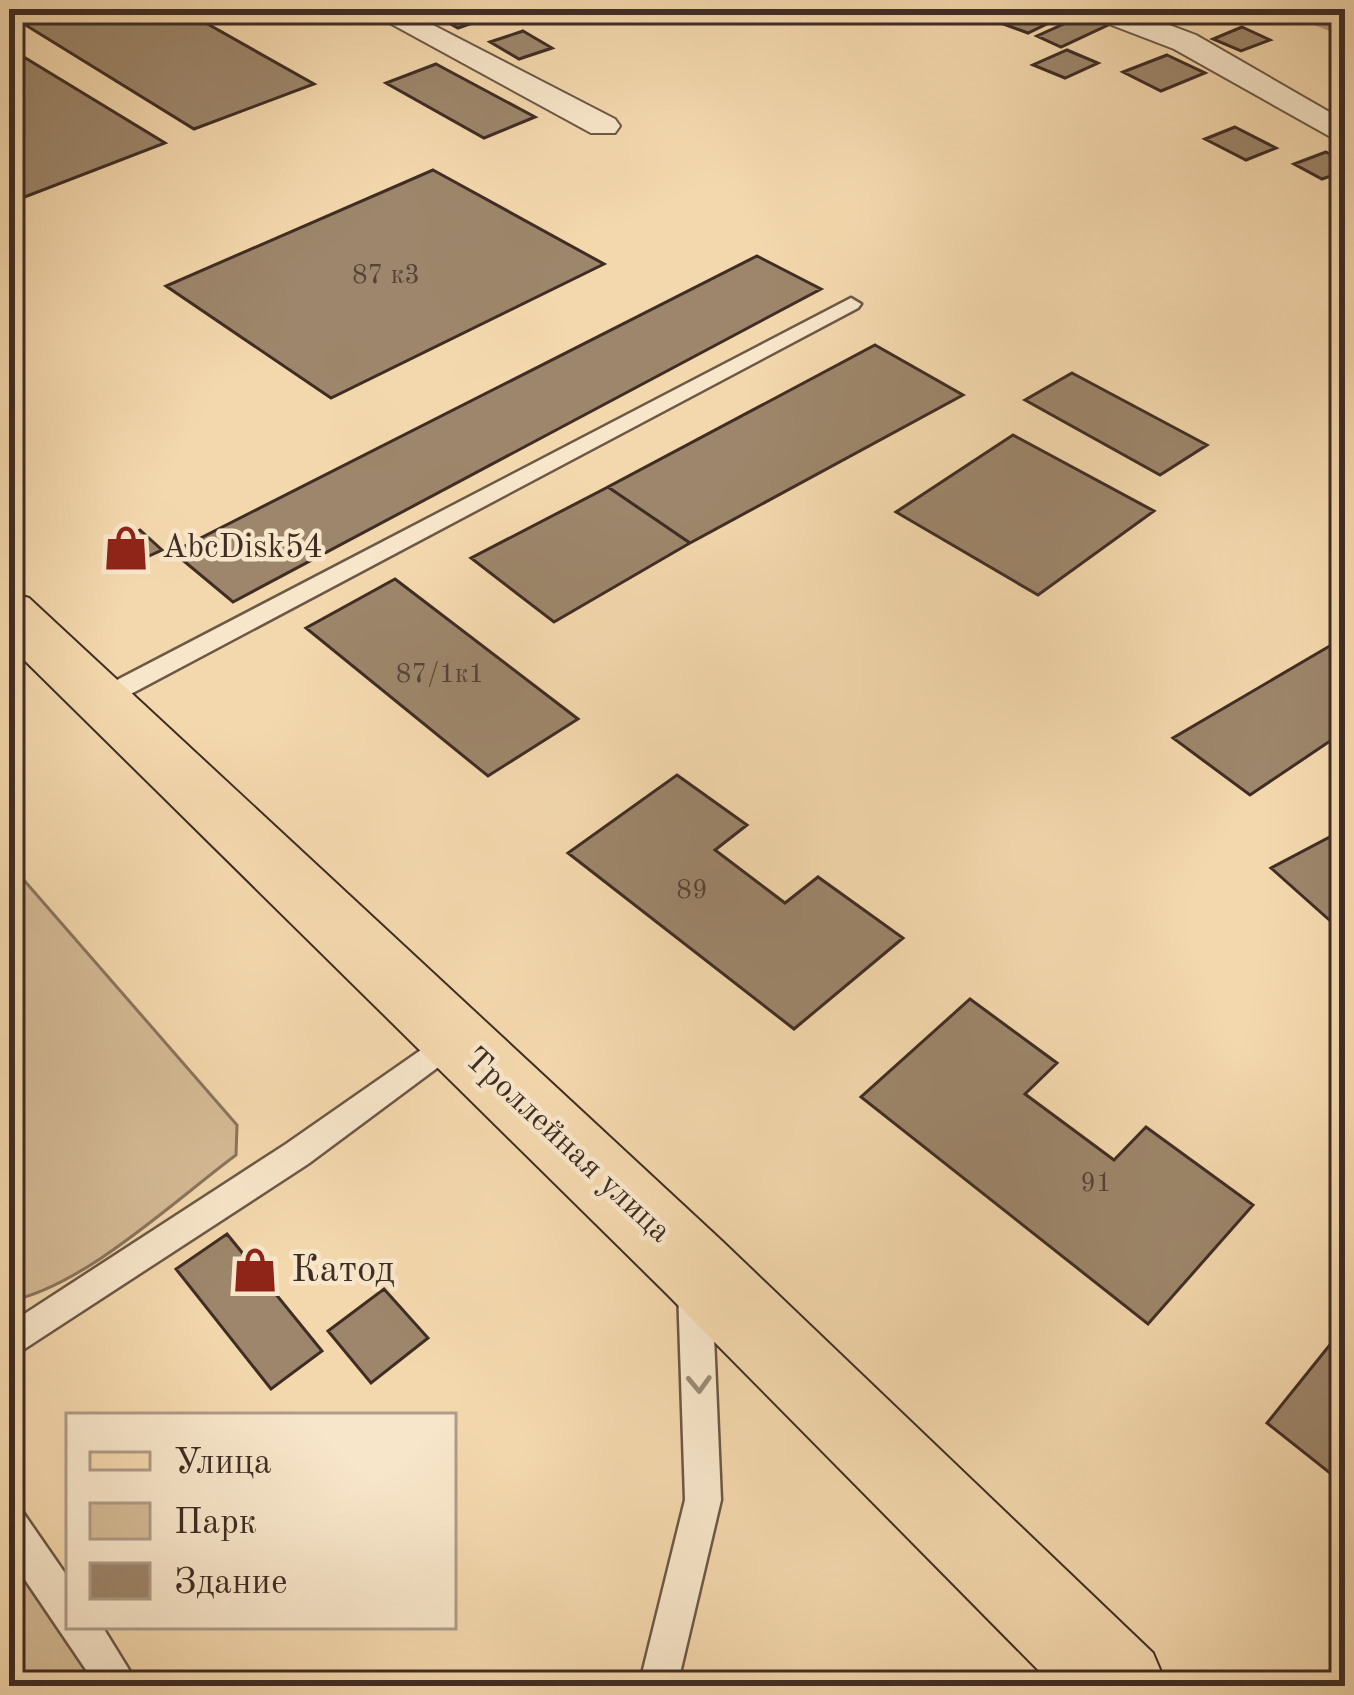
<svg xmlns="http://www.w3.org/2000/svg" width="1354" height="1695" viewBox="0 0 1354 1695" font-family="'Old Standard TT',serif">
	<style>
		.green { fill: #d5bb96; stroke: #8a745d; stroke-width: 3 }
		.lines { fill: none; stroke-linecap: round; stroke-linejoin: round }
		.river { fill: #b69e7e; fill-rule: evenodd }
		.building { fill: #9d866b; stroke: #3f2d24; stroke-width: 3 }
		.service-casing { stroke: #6c5846; stroke-width: 5 }
		.minor-casing { stroke: #6c5846; stroke-width: 4 }
		.primary-casing { stroke: #3f2d24; stroke-width: 4 }
		.service { fill: #f8e6ca; fill-rule: evenodd }
		.minor { fill: #f8e6ca; fill-rule: evenodd }
		.primary { fill: #f4d8ad; fill-rule: evenodd }
		.oneway { stroke: #9c8a77 }
		.labels { text-anchor: middle; dominant-baseline: central; stroke-width: 9; stroke-linejoin: round; paint-order: stroke }
		.number-label { font-size: 27px; fill: #564336 }
		.poi-label { font-size: 33px; fill: #3f2d24; stroke: #f8e6ca; text-anchor: start }
		.street-label { font-size: 33px; fill: #3f2d24; stroke: #f8e6ca }
		.near-poi-label { font-size: 39px; fill: #3f2d24; stroke: #f8e6ca; text-anchor: start }
	</style>
	<rect width="100%" height="100%" fill="#f4d8ad"/>
	<filter id="stains"><feTurbulence type="fractalNoise" baseFrequency=".00167" numOctaves="4"/><feColorMatrix values="0 0 0 0 .2 0 0 0 0 .09 0 0 0 0 .02 0 0 0 .5 -.17"/></filter>
	<radialGradient id="worn" r=".72"><stop offset=".6" stop-color="#630" stop-opacity="0"/><stop offset="1" stop-color="#630" stop-opacity=".3"/></radialGradient>
	<path class="green" d="M9 863 237 1125 236 1155C174 1201 83 1287 9 1301Z
		M9 1555 101 1686H9Z"/>
	<g class="lines">
		<path class="river" d="M1296 9H1345V37L1304 21Z"/>
	</g>
	<path class="building" d="M55 9H181L314 84 194 129 19 21Z
		M438 9H475L490 17 458 28 429 12Z
		M999 9H1025L1055 20 1028 33 984 17Z
		M1149 9H1207L1212 11 1179 23Z
		M1084 15 1108 25 1061 47 1037 36Z
		M1242 27 1270 40 1241 51 1213 39Z
		M523 31 552 48 519 59 490 42Z
		M9 48 165 143 9 203Z
		M1067 50 1098 63 1065 78 1033 65Z
		M1167 55 1205 73 1161 91 1123 72Z
		M436 64 535 117 484 138 386 83Z
		M1235 127 1276 148 1246 160 1205 139Z
		M1326 152 1345 162V171L1322 179 1294 164Z
		M433 170 604 264 331 398 166 286Z
		M757 256 821 289 233 602 173 552Z
		M875 345 963 395 690 543 608 487Z
		M1072 373 1207 445 1160 475 1025 400Z
		M1013 435 1154 511 1038 595 896 512Z
		M608 487 690 543 554 622 471 558Z
		M140 530 162 550 131 564 109 544Z
		M395 579 578 719 488 776 306 628Z
		M1345 637V731L1250 795 1173 738Z
		M677 775 747 825 715 850 785 903 818 877 903 938 794 1029 568 853Z
		M1345 829V934L1271 868Z
		M970 999 1057 1063 1025 1094 1114 1160 1146 1127 1253 1205 1148 1324 861 1097Z
		M227 1234 322 1351 271 1389 176 1269Z
		M384 1289 428 1338 371 1383 328 1331Z
		M1345 1326V1485L1267 1423Z"/>
	<g class="lines">
		<g class="service-casing">
			<path id="service" d="M851 298 861 304 858 308 110 705H92L89 699 92 693Z
				M454 1027 464 1030 469 1039 464 1048 308 1164 9 1359V1324L286 1144Z
				M695 1274 707 1278 712 1289 721 1500 677 1686H639L685 1500 678 1289 683 1278Z
				M9 1506 22 1511 69 1579V1626H102L139 1686H97L9 1556Z"/>
		</g>
		<g class="minor-casing">
			<path id="minor" d="M364 9H402L615 119 620 126 615 133H591Z
				M1084 9H1127L1196 35 1345 121V145L1174 49 1088 16Z"/>
		</g>
		<g class="primary-casing">
			<path id="primary" d="M9 592 29 598 722 1241 1153 1653 1167 1686H1054L666 1293 9 645Z"/>
		</g>
		<use href="#service" class="service"/>
		<use href="#minor" class="minor"/>
		<use href="#primary" class="primary"/>
	</g>
	<defs><path id="oneway-chevron" d="M-2-3.5L2.5 0L-2 3.5" fill="none" stroke-width="1.6" stroke-linecap="round" stroke-linejoin="round" transform="scale(3)"/></defs>
	<use class="oneway" href="#oneway-chevron" transform="translate(699 1384) rotate(88)"/>
	<defs>
		<g id="shop-bare" transform="scale(3.6)"><path d="M-5-2.5h2.3a2.7 3.5 0 0 1 5.4 0H5L5.5 6h-11ZM-1.5-2.5h3a1.5 2.3 0 0 0-3 0Z" fill="#8f2418" stroke="#f8e6ca" stroke-width="2.5" paint-order="stroke"/></g>
	</defs>
	<g fill-rule="evenodd">
		<use href="#shop-bare" x="126" y="548"/>
		<use href="#shop-bare" x="255" y="1270"/>
	</g>
	<g class="labels">
		<g class="number-label">
			<text x="386" y="275">87 к3</text>
			<text x="440" y="674">87/1к1</text>
			<text x="692" y="890">89</text>
			<text x="1096" y="1183">91</text>
		</g>
		<g class="poi-label">
			<text x="162" y="548">AbcDisk54</text>
		</g>
		<g class="street-label">
			<text transform="translate(567 1146) rotate(43)">Троллейная улица</text>
		</g>
		<g class="near-poi-label">
			<text x="291" y="1270">Катод</text>
		</g>
	</g>
	<rect width="1354" height="1695" fill="none" stroke="#f4d8ad" stroke-width="48"/>
	<rect x="12" y="12" width="1330" height="1671" fill="none" stroke="#3f2d24" stroke-width="6"/>
	<rect x="24" y="24" width="1306" height="1647" fill="none" stroke="#3f2d24" stroke-width="3"/>
	<rect x="66" y="1413" width="390" height="216" fill="#f8e6ca" stroke="#ae9c88" stroke-width="3"/>
	<rect x="90" y="1452" width="60" height="18" fill="#f4d8ad" stroke="#ae9c88" stroke-width="3"/>
	<text x="174" y="1473" font-size="36" fill="#3f2d24">Улица</text>
	<rect x="90" y="1503" width="60" height="36" fill="#d5bb96" stroke="#ae9c88" stroke-width="3"/>
	<text x="174" y="1533" font-size="36" fill="#3f2d24">Парк</text>
	<rect x="90" y="1563" width="60" height="36" fill="#9d866b" stroke="#ae9c88" stroke-width="3"/>
	<text x="174" y="1593" font-size="36" fill="#3f2d24">Здание</text>
	<rect width="100%" height="100%" filter="url(#stains)"/>
	<rect width="100%" height="100%" fill="url(#worn)"/>
</svg>
